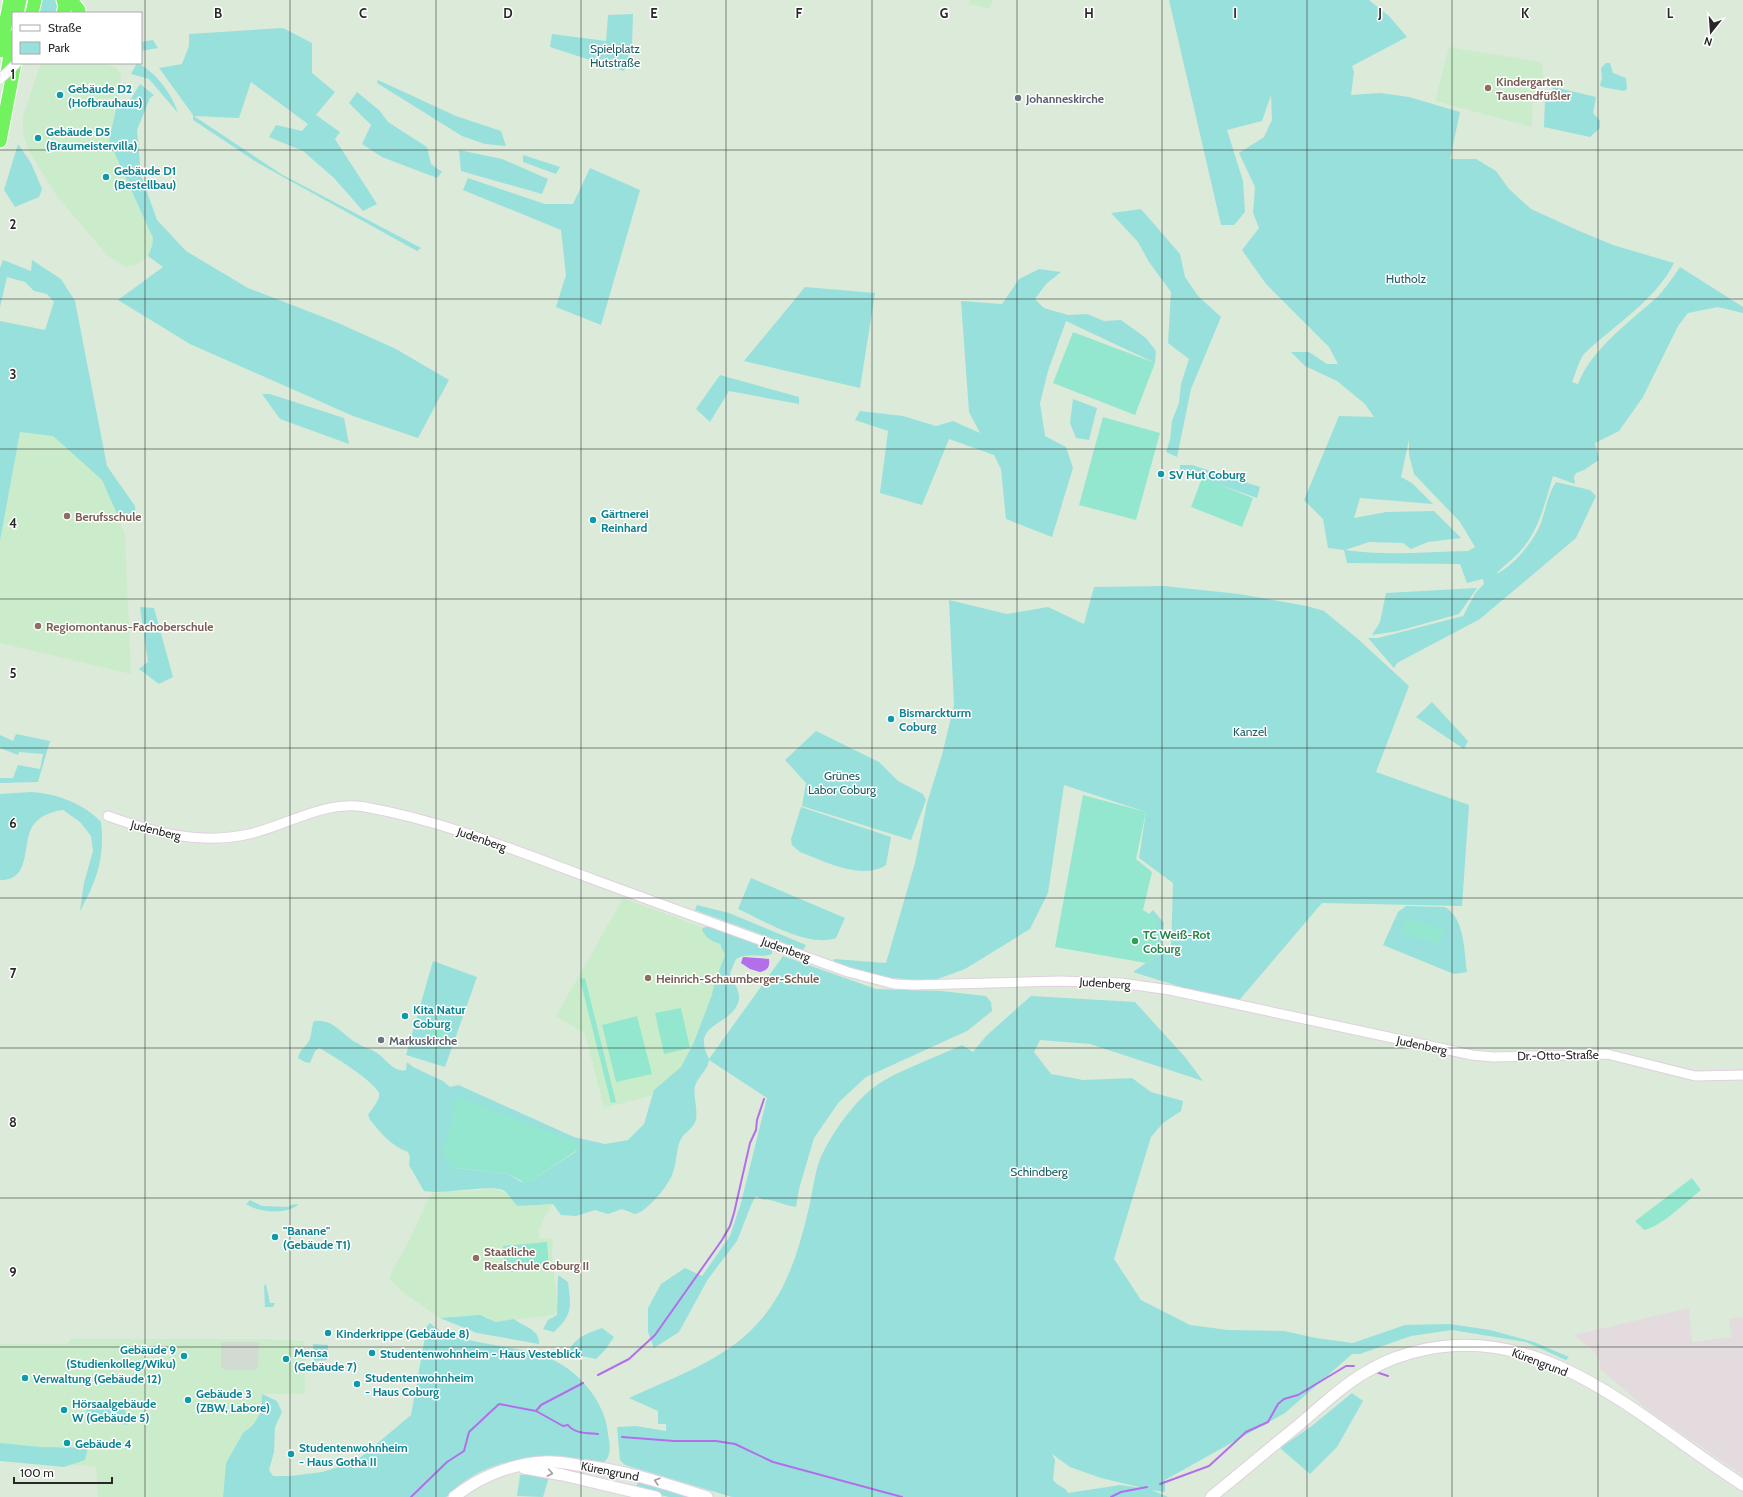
<svg xmlns="http://www.w3.org/2000/svg" width="1743" height="1497" viewBox="0 0 1743 1497" font-family="Cabin,sans-serif">
	<style>
		.industrial { fill: #e3dbde }
		.education { fill: #cbecca }
		.green { fill: #98e0dc; fill-rule: evenodd }
		.pitch { fill: #94e7cf }
		.plaza { fill: #d2dbd1 }
		.water { fill: #b36fea }
		.lines { fill: none; stroke-linecap: round; stroke-linejoin: round }
		.stream { stroke: #b36fea; stroke-width: 2 }
		.tertiary-casing { stroke: #e1d0df; stroke-width: 11 }
		.secondary-casing { stroke: #e1d0df; stroke-width: 13 }
		.trunk-casing { stroke: #fff; stroke-width: 15 }
		.tertiary { stroke: #fff; stroke-width: 9 }
		.secondary { stroke: #fff; stroke-width: 11 }
		.trunk { stroke: #71f25e; stroke-width: 13 }
		.tertiary-bridge-casing { stroke: #e1d0df; stroke-width: 11; stroke-linecap: butt }
		.tertiary-bridge { stroke: #fff; stroke-width: 9 }
		.oneway { stroke: #9e9e9e }
		.grid { fill: none; stroke: #282828; stroke-width: 1; stroke-opacity: 0.55 }
		.education-dot { fill: #8d6e63; stroke: #fff; stroke-width: 1.5 }
		.culture-dot { fill: #0f9aa8; stroke: #fff; stroke-width: 1.5 }
		.worship-dot { fill: #6b7280; stroke: #fff; stroke-width: 1.5 }
		.leisure-dot { fill: #2e9e5b; stroke: #fff; stroke-width: 1.5 }
		.labels { text-anchor: middle; dominant-baseline: central; stroke-width: 3; stroke-linejoin: round; paint-order: stroke }
		.park-label { font-size: 12px; fill: #1b5c62; stroke: #fff }
		.education-label { font-size: 12px; font-weight: bold; fill: #785e54; stroke: #fff; text-anchor: start }
		.culture-label { font-size: 12px; font-weight: bold; fill: #0d838f; stroke: #fff; text-anchor: start }
		.worship-label { font-size: 12px; font-weight: bold; fill: #5b616d; stroke: #fff; text-anchor: start }
		.street-label { font-size: 12px; fill: #282828; stroke: #fff }
		.leisure-label { font-size: 12px; font-weight: bold; fill: #27864d; stroke: #fff; text-anchor: start }
		.grid-label { font-size: 13px; text-anchor: middle; font-weight: bold; fill: #282828; stroke: #fff; stroke-width: 3; stroke-linejoin: round; paint-order: stroke }
	</style>
	<rect width="100%" height="100%" fill="#dceada"/>
	<path class="industrial" d="M1689 1308 1692 1342 1732 1337 1729 1319 1743 1317V1475L1653 1414 1600 1369V1361L1594 1351 1574 1335Z"/>
	<path class="education" d="M970 0H993L990 9 969 4Z
		M1449 47 1541 62 1544 80 1533 96 1532 127 1435 101Z
		M43 63H104L117 68 121 74 120 91 109 141 153 238 152 246 148 256 137 265 126 267 107 255 56 195 29 151 23 134V117L39 68Z
		M20 431 53 436 102 480 113 502 125 535 131 674 0 643V541Z
		M623 898 734 939 696 1041 670 1091 604 1108 585 1034 556 1016Z
		M496 1189 506 1193 518 1206 553 1204 545 1216 539 1231V1238L553 1239 552 1254 558 1311 554 1315 496 1322 487 1317 456 1316 440 1318 401 1291 389 1278 394 1266 406 1247 431 1193Z
		M71 1339H266L304 1341 305 1394H262L261 1411 257 1419 252 1426 243 1433 226 1463 223 1497H98L96 1467 0 1458V1344H67Z"/>
	<path class="green" d="M40 0H57L58 10 55 13H35Z
		M1169 0H1369L1389 16 1407 37 1352 66 1354 72 1351 95 1380 93 1409 97 1460 112 1450 159H1476L1496 171 1509 189 1531 209 1577 230 1613 245 1674 263C1655 301 1614 325 1584 354 1579 360 1575 375 1572 382L1578 384C1591 350 1628 323 1655 299 1665 290 1672 278 1680 267L1743 307V313L1718 307 1688 313 1678 326 1643 397 1619 431 1595 443 1599 460 1584 470 1576 473 1574 477 1575 484 1553 476C1545 502 1540 527 1523 548 1515 558 1504 565 1496 574 1513 567 1534 541 1541 523 1546 509 1548 494 1556 482L1590 490 1596 496 1576 538 1480 619 1397 663 1394 668 1368 638H1378L1463 616 1476 592 1484 584 1483 579 1467 583 1460 564 1347 563 1344 550 1328 548 1323 519 1304 500 1339 416 1374 417 1365 404 1337 381 1305 366 1291 352H1309L1327 364H1338L1329 347 1266 284 1242 250 1259 228 1253 213 1255 187 1239 153 1264 137 1272 120 1271 95 1262 121 1227 130 1243 181 1245 212 1234 225H1221ZM1409 440V455L1414 474 1460 522 1475 547 1468 551C1427 552 1385 556 1345 550L1369 542 1403 543 1411 549 1428 542 1461 538 1434 511 1386 512 1354 518 1360 498 1433 504 1412 483 1401 477Z
		M633 14 632 43 624 71 550 47 552 34 606 41 608 15Z
		M283 28 312 43V73L335 92 316 115 340 132 335 139 377 204 363 211 334 178 303 151 269 137 276 125 302 131 308 124 251 82 239 118 194 116 281 174 421 248 417 251 258 163 193 120V115L159 68 182 64 189 46V34Z
		M153 40 158 48 141 51V42Z
		M137 63C156 72 172 94 178 113L149 79 131 74Z
		M1606 63H1610L1613 73 1626 78 1627 89 1624 91 1602 87 1600 85 1602 78 1601 68Z
		M378 80 456 116 501 131 506 146 485 144 462 136 377 83Z
		M140 84 154 95 150 98 137 130 141 175 157 220 186 251 248 288 336 322 396 349 449 380 418 438 353 416 190 344 118 300 163 267 148 256 152 246 153 238 109 141 118 100 129 102Z
		M1554 87 1596 97 1593 113 1600 121V128L1590 137 1544 127 1545 99Z
		M357 92 380 111 388 122 427 147 431 164 442 172 437 178 382 157 362 144 371 125 349 103Z
		M18 144 31 163 42 189 39 197 15 207 4 190Z
		M459 150 502 159 548 179 542 194 461 171Z
		M523 155 560 167 556 174 523 162Z
		M590 168 640 190 601 325 556 307 566 275 561 230 463 190 468 178 545 204H573Z
		M1141 209 1180 254 1185 277 1198 296 1221 317 1191 389 1177 457 1166 452 1170 440 1172 421 1179 403 1181 384 1189 359 1168 343 1171 292 1149 262 1138 242 1111 213Z
		M3 260 31 271 32 260 61 279 75 301 107 466 135 506 136 519 133 520 117 514 102 480 53 436 20 432 0 541V321L45 330 54 302 47 294 34 291 25 282 7 277 0 307V268Z
		M1039 269 1061 272 1046 284 1035 299 1044 308 1068 315 1087 314 1104 321 1121 320 1146 338 1156 351 1155 363 1066 321 1048 371 1040 403 1045 436 1066 447 1073 468 1052 537 1006 519 1001 469 994 455 949 439 922 505 880 493 888 431 855 420 860 411 903 416 936 426 953 421 980 433 969 412 961 301 1002 304 1019 279Z
		M805 287 875 293 860 388 744 361Z
		M720 375 799 397V404L729 391 710 422 696 409Z
		M262 394H270L344 418 349 444 280 419Z
		M1073 399 1097 408 1089 440 1076 438 1070 423Z
		M1180 465H1192L1260 487 1257 498 1180 471Z
		M1164 586 1239 594 1307 606 1324 611 1358 639 1409 686 1376 772 1469 805 1462 906 1322 903 1236 1004 1133 972 1146 963 1139 924 1153 910 1164 923 1161 944 1171 950 1173 883 1139 858 1146 812 1064 785 1048 893 1030 929 965 969 932 981 892 978 854 970 833 962 834 959 886 963 915 863 927 803 942 755 954 705 949 600 1007 614 1048 607 1084 624 1094 587Z
		M1477 588 1459 614 1398 631 1372 635 1380 622 1386 593Z
		M140 607 154 608 173 677 159 684 139 669 148 662Z
		M1432 702 1468 741 1464 749 1416 717Z
		M816 731 879 762 898 781 923 794 926 800 911 840 802 806 806 783 785 760Z
		M16 734 50 741 38 782 0 783V778H13L18 765 40 769 43 754 19 752 18 755 0 748V735L13 741Z
		M32 792C57 794 83 803 101 822 105 858 97 880 80 911L84 883 93 851 91 836 80 822 63 810C54 811 41 815 35 823 20 839 34 881 0 880V794Z
		M801 807 891 837 886 865C862 881 824 861 800 852L792 845 791 839Z
		M751 878 845 918 836 938C807 948 765 921 738 909Z
		M697 905 729 913 806 945 803 950 695 910Z
		M1406 906 1445 907C1465 918 1464 952 1467 972L1454 974 1383 945 1398 912Z
		M709 926 772 950V954C759 959 750 951 736 959L730 973C733 982 740 990 739 999 734 1027 689 1021 709 1059L783 956 876 989 941 991 986 996 991 1002 992 1011 967 1031 866 1077 839 1102 814 1138 799 1189 796 1207C789 1206 784 1204 777 1202 768 1198 767 1203 756 1196L752 1203 737 1241 708 1279 679 1332 654 1348 648 1332V1308L661 1284 685 1268 702 1276 730 1236 741 1203 767 1098 709 1060C708 1070 698 1076 695 1086 693 1097 698 1109 696 1120 693 1129 685 1132 681 1139 676 1148 677 1162 673 1172 670 1184 647 1212 635 1214L622 1209 608 1214 595 1210 576 1216 561 1215 553 1204 518 1206C512 1202 509 1193 503 1190 490 1184 443 1195 424 1191L409 1165 410 1157 408 1152C390 1145 382 1134 370 1120L368 1115C371 1110 381 1099 379 1093 375 1082 331 1054 319 1048L315 1051 310 1063 305 1062 298 1058C300 1049 305 1048 309 1041 312 1035 311 1028 314 1021 334 1018 342 1035 357 1043 363 1047 371 1049 377 1053 386 1059 394 1073 406 1070L407 1062 413 1067 443 1081 450 1087 459 1085 463 1087 574 1137 605 1144 628 1140 644 1124 654 1090 681 1067 694 1042 712 995 714 984 725 955 720 944C711 941 706 938 702 930L703 928ZM454 1101 577 1151 531 1181 521 1182 508 1174 454 1168 450 1132 454 1114Z
		M433 961 477 977 445 1067 406 1055Z
		M1031 996 1135 1002 1185 1057 1203 1081 1090 1044 1040 1040 1034 1052 1051 1074 1083 1080 1132 1078 1151 1092 1183 1101 1181 1111 1163 1123 1151 1137 1114 1259 1141 1300 1190 1325 1228 1330 1284 1331 1316 1338 1353 1343 1405 1325 1450 1324 1490 1330 1534 1342 1569 1357 1566 1360 1526 1342 1452 1330 1411 1336 1360 1354H1352L1285 1413 1165 1480V1492L1152 1490 1168 1497H732L625 1465 620 1460 617 1427 636 1426 666 1431V1424H658V1411L629 1398C672 1378 725 1360 757 1324 788 1291 800 1246 810 1203 813 1189 815 1172 820 1159 831 1134 855 1100 877 1085 899 1070 937 1057 962 1045L973 1052 986 1036ZM1052 1454 1070 1467 1101 1478 1143 1488 1120 1485 1068 1493C1066 1487 1057 1486 1053 1480L1055 1460Z
		M250 1200 262 1206 289 1207 290 1205 299 1204C287 1215 259 1213 246 1204Z
		M558 1275 568 1282C571 1307 573 1314 554 1332L543 1329 548 1320 557 1315Z
		M266 1284 270 1303H275L273 1307H265L264 1286Z
		M480 1315 496 1322 514 1319C524 1327 540 1329 539 1344L477 1333 440 1318Z
		M430 1323C440 1333 456 1338 469 1340 514 1351 552 1347 585 1384 596 1397 604 1411 607 1427 608 1438 614 1454 604 1462 548 1453 488 1453 446 1497H223L226 1463 243 1433 252 1426 257 1419 261 1411 262 1394 277 1401 282 1412 275 1427 274 1452 269 1470 273 1476H290L322 1472 355 1462 411 1415 427 1326Z
		M602 1328 614 1337 605 1350 596 1359 568 1353C574 1338 587 1333 602 1328Z
		M313 1344 328 1345 327 1360 314 1361Z
		M1352 1393 1363 1401 1337 1447 1310 1474 1280 1448 1313 1425Z
		M87 1406 125 1407 127 1425 107 1420V1418L100 1416 99 1419 86 1416Z
		M0 1443 40 1447 88 1448 85 1460 64 1467 0 1461Z
		M535 1473 549 1477 543 1497 517 1496 520 1475Z
		M638 1480 697 1497H669L636 1489Z"/>
	<path class="pitch" d="M1073 332 1155 363 1135 415 1053 383Z
		M1103 417 1160 433 1136 520 1079 505Z
		M1202 478 1253 498 1242 527 1191 507Z
		M1083 795 1146 812 1136 859 1152 872 1143 910 1157 919 1154 960 1146 963 1055 947Z
		M1405 919 1444 928 1439 943 1402 934Z
		M585 978 616 1102 611 1103 580 979Z
		M681 1008 690 1048 664 1054 655 1013Z
		M637 1016 652 1074 616 1082 602 1025Z
		M435 1018 449 1025 438 1052 424 1046Z
		M458 1097 570 1140 577 1144 579 1149 531 1181 525 1183 508 1174 454 1168 447 1161 443 1150 454 1114V1101Z
		M1692 1178 1701 1190C1687 1201 1661 1227 1644 1230L1635 1221Z
		M547 1242 549 1269 505 1272 503 1246Z"/>
	<path class="plaza" d="M221 1342H259L258 1368 254 1370H226L221 1367Z"/>
	<path class="water" d="M743 957 769 959C770 967 768 970 760 972L750 969 741 963Z"/>
	<g class="lines">
		<path class="stream" d="M1376 1372 1388 1376
			M598 1375 629 1359 655 1335 722 1240 730 1226 734 1213 750 1143 756 1130 757 1120 764 1099
			M536 1411 541 1405 583 1383
			M622 1437 674 1441H716L735 1444 773 1462 902 1497
			M1160 1484 1209 1466 1246 1432 1268 1422 1278 1404 1284 1399 1298 1395 1346 1366H1354
			M411 1497 447 1462 464 1451 469 1432 499 1404 536 1411 563 1426 568 1425C575 1434 587 1433 598 1434
			M1111 1497 1121 1492 1147 1487"/>
		<g class="tertiary-casing">
			<path id="tertiary" d="M108 816C155 833 200 845 249 834 289 825 323 800 365 807 444 821 520 852 595 880 679 911 763 941 848 972L894 984 914 985 1059 981 1121 983 1170 990 1472 1055 1493 1057 1607 1054 1695 1076 1743 1075"/>
		</g>
		<g class="secondary-casing">
			<path id="secondary" d="M524 1468 563 1475 656 1497
				M454 1497C479 1477 511 1464 543 1462 554 1461 566 1463 577 1465 621 1469 664 1483 707 1497
				M1211 1497C1241 1473 1270 1448 1300 1424 1321 1406 1342 1386 1366 1372 1384 1361 1406 1353 1427 1349 1550 1324 1648 1425 1743 1485"/>
		</g>
		<g class="trunk-casing">
			<path id="trunk" d="M71 0 79 10
				M17 13 20 0
				M32 13 35 0
				M63 13 65 7 63 0
				M0 51 10 0
				M7 73 13 37
				M0 141 15 63"/>
		</g>
		<use href="#tertiary" class="tertiary"/>
		<use href="#secondary" class="secondary"/>
		<use href="#trunk" class="trunk"/>
		<g class="tertiary-bridge-casing">
			<path id="tertiary-bridge" d="M0 79 17 63"/>
		</g>
		<use href="#tertiary-bridge" class="tertiary-bridge"/>
	</g>
	<defs><path id="oneway-chevron" d="M-2-3.5L2.5 0L-2 3.5" fill="none" stroke-width="1.6" stroke-linecap="round" stroke-linejoin="round"/></defs>
	<g class="oneway">
		<use href="#oneway-chevron" transform="translate(550 1473) rotate(11)"/>
		<use href="#oneway-chevron" transform="translate(657 1481) rotate(-164)"/>
	</g>
	<path class="grid" d="M145 0V1497M290 0V1497M436 0V1497M581 0V1497M726 0V1497M872 0V1497M1017 0V1497M1162 0V1497M1307 0V1497M1452 0V1497M1598 0V1497M0 150H1743M0 299H1743M0 449H1743M0 599H1743M0 748H1743M0 898H1743M0 1048H1743M0 1198H1743M0 1347H1743"/>
	<g class="education-dot">
		<circle cx="1488" cy="88" r="4"/>
		<circle cx="67" cy="516" r="4"/>
		<circle cx="38" cy="626" r="4"/>
		<circle cx="648" cy="978" r="4"/>
		<circle cx="476" cy="1258" r="4"/>
	</g>
	<g class="culture-dot">
		<circle cx="60" cy="95" r="4"/>
		<circle cx="38" cy="138" r="4"/>
		<circle cx="106" cy="177" r="4"/>
		<circle cx="1161" cy="474" r="4"/>
		<circle cx="593" cy="520" r="4"/>
		<circle cx="891" cy="719" r="4"/>
		<circle cx="405" cy="1016" r="4"/>
		<circle cx="275" cy="1237" r="4"/>
		<circle cx="328" cy="1333" r="4"/>
		<circle cx="372" cy="1353" r="4"/>
		<circle cx="184" cy="1356" r="4"/>
		<circle cx="286" cy="1359" r="4"/>
		<circle cx="25" cy="1378" r="4"/>
		<circle cx="357" cy="1384" r="4"/>
		<circle cx="188" cy="1400" r="4"/>
		<circle cx="64" cy="1410" r="4"/>
		<circle cx="67" cy="1443" r="4"/>
		<circle cx="291" cy="1454" r="4"/>
	</g>
	<g class="worship-dot">
		<circle cx="1018" cy="98" r="4"/>
		<circle cx="381" cy="1040" r="4"/>
	</g>
	<circle class="leisure-dot" cx="1135" cy="941" r="4"/>
	<g class="labels">
		<g class="park-label">
			<text x="615" y="48">Spielplatz<tspan x="615" dy="14">Hutstraße</tspan></text>
			<text x="1406" y="278">Hutholz</text>
			<text x="1250" y="731">Kanzel</text>
			<text x="842" y="775">Grünes<tspan x="842" dy="14">Labor Coburg</tspan></text>
			<text x="1039" y="1171">Schindberg</text>
		</g>
		<g class="education-label">
			<text x="1496" y="81">Kindergarten<tspan x="1496" dy="14">Tausendfüßler</tspan></text>
			<text x="75" y="516">Berufsschule</text>
			<text x="46" y="626">Regiomontanus-Fachoberschule</text>
			<text x="656" y="978">Heinrich-Schaumberger-Schule</text>
			<text x="484" y="1251">Staatliche<tspan x="484" dy="14">Realschule Coburg II</tspan></text>
		</g>
		<g class="culture-label">
			<text x="68" y="88">Gebäude D2<tspan x="68" dy="14">(Hofbrauhaus)</tspan></text>
			<text x="46" y="131">Gebäude D5<tspan x="46" dy="14">(Braumeistervilla)</tspan></text>
			<text x="114" y="170">Gebäude D1<tspan x="114" dy="14">(Bestellbau)</tspan></text>
			<text x="1169" y="474">SV Hut Coburg</text>
			<text x="601" y="513">Gärtnerei<tspan x="601" dy="14">Reinhard</tspan></text>
			<text x="899" y="712">Bismarckturm<tspan x="899" dy="14">Coburg</tspan></text>
			<text x="413" y="1009">Kita Natur<tspan x="413" dy="14">Coburg</tspan></text>
			<text x="283" y="1230">"Banane"<tspan x="283" dy="14">(Gebäude T1)</tspan></text>
			<text x="336" y="1333">Kinderkrippe (Gebäude 8)</text>
			<text x="176" y="1349" text-anchor="end">Gebäude 9<tspan x="176" dy="14">(Studienkolleg/Wiku)</tspan></text>
			<text x="294" y="1352">Mensa<tspan x="294" dy="14">(Gebäude 7)</tspan></text>
			<text x="380" y="1353">Studentenwohnheim - Haus Vesteblick</text>
			<text x="365" y="1377">Studentenwohnheim<tspan x="365" dy="14">- Haus Coburg</tspan></text>
			<text x="33" y="1378">Verwaltung (Gebäude 12)</text>
			<text x="196" y="1393">Gebäude 3<tspan x="196" dy="14">(ZBW, Labore)</tspan></text>
			<text x="72" y="1403">Hörsaalgebäude<tspan x="72" dy="14">W (Gebäude 5)</tspan></text>
			<text x="75" y="1443">Gebäude 4</text>
			<text x="299" y="1447">Studentenwohnheim<tspan x="299" dy="14">- Haus Gotha II</tspan></text>
		</g>
		<g class="worship-label">
			<text x="1026" y="98">Johanneskirche</text>
			<text x="389" y="1040">Markuskirche</text>
		</g>
		<g class="street-label">
			<text transform="translate(156 830) rotate(14)">Judenberg</text>
			<text transform="translate(482 839) rotate(19)">Judenberg</text>
			<text transform="translate(786 949) rotate(20)">Judenberg</text>
			<text transform="translate(1105 983) rotate(4)">Judenberg</text>
			<text transform="translate(1422 1045) rotate(12)">Judenberg</text>
			<text transform="translate(1558 1055) rotate(-1)">Dr.-Otto-Straße</text>
			<text transform="translate(1540 1362) rotate(21)">Kürengrund</text>
			<text transform="translate(610 1471) rotate(11)">Kürengrund</text>
		</g>
		<g class="leisure-label">
			<text x="1143" y="934">TC Weiß-Rot<tspan x="1143" dy="14">Coburg</tspan></text>
		</g>
	</g>
	<g class="grid-label">
		<text x="218" y="18">B</text>
		<text x="363" y="18">C</text>
		<text x="508" y="18">D</text>
		<text x="654" y="18">E</text>
		<text x="799" y="18">F</text>
		<text x="944" y="18">G</text>
		<text x="1089" y="18">H</text>
		<text x="1235" y="18">I</text>
		<text x="1380" y="18">J</text>
		<text x="1525" y="18">K</text>
		<text x="1670" y="18">L</text>
		<text x="13" y="79">1</text>
		<text x="13" y="229">2</text>
		<text x="13" y="379">3</text>
		<text x="13" y="528">4</text>
		<text x="13" y="678">5</text>
		<text x="13" y="828">6</text>
		<text x="13" y="978">7</text>
		<text x="13" y="1127">8</text>
		<text x="13" y="1277">9</text>
	</g>
	<rect x="12" y="12" width="130" height="52" fill="#ffffff" stroke="#a9a9a9"/>
	<rect x="20" y="25" width="20" height="6" fill="#ffffff" stroke="#a9a9a9"/>
	<text x="48" y="32" font-size="12" fill="#282828">Straße</text>
	<rect x="20" y="42" width="20" height="12" fill="#98e0dc" stroke="#a9a9a9"/>
	<text x="48" y="52" font-size="12" fill="#282828">Park</text>
	<g transform="translate(1711 32) rotate(197)" stroke="#ffffff" stroke-width="3" paint-order="stroke">
	<path d="M0-3L7 15L0 10L-7 15Z" fill="#282828"/>
	<text y="-6" font-size="11" font-weight="bold" text-anchor="middle" fill="#282828">N</text>
	</g>
	<path d="M14 1477v6h98v-6" fill="none" stroke="#282828" stroke-width="2"/>
	<text x="20" y="1477" font-size="12" fill="#282828" stroke="#ffffff" stroke-width="3" paint-order="stroke">100 m</text>
</svg>
